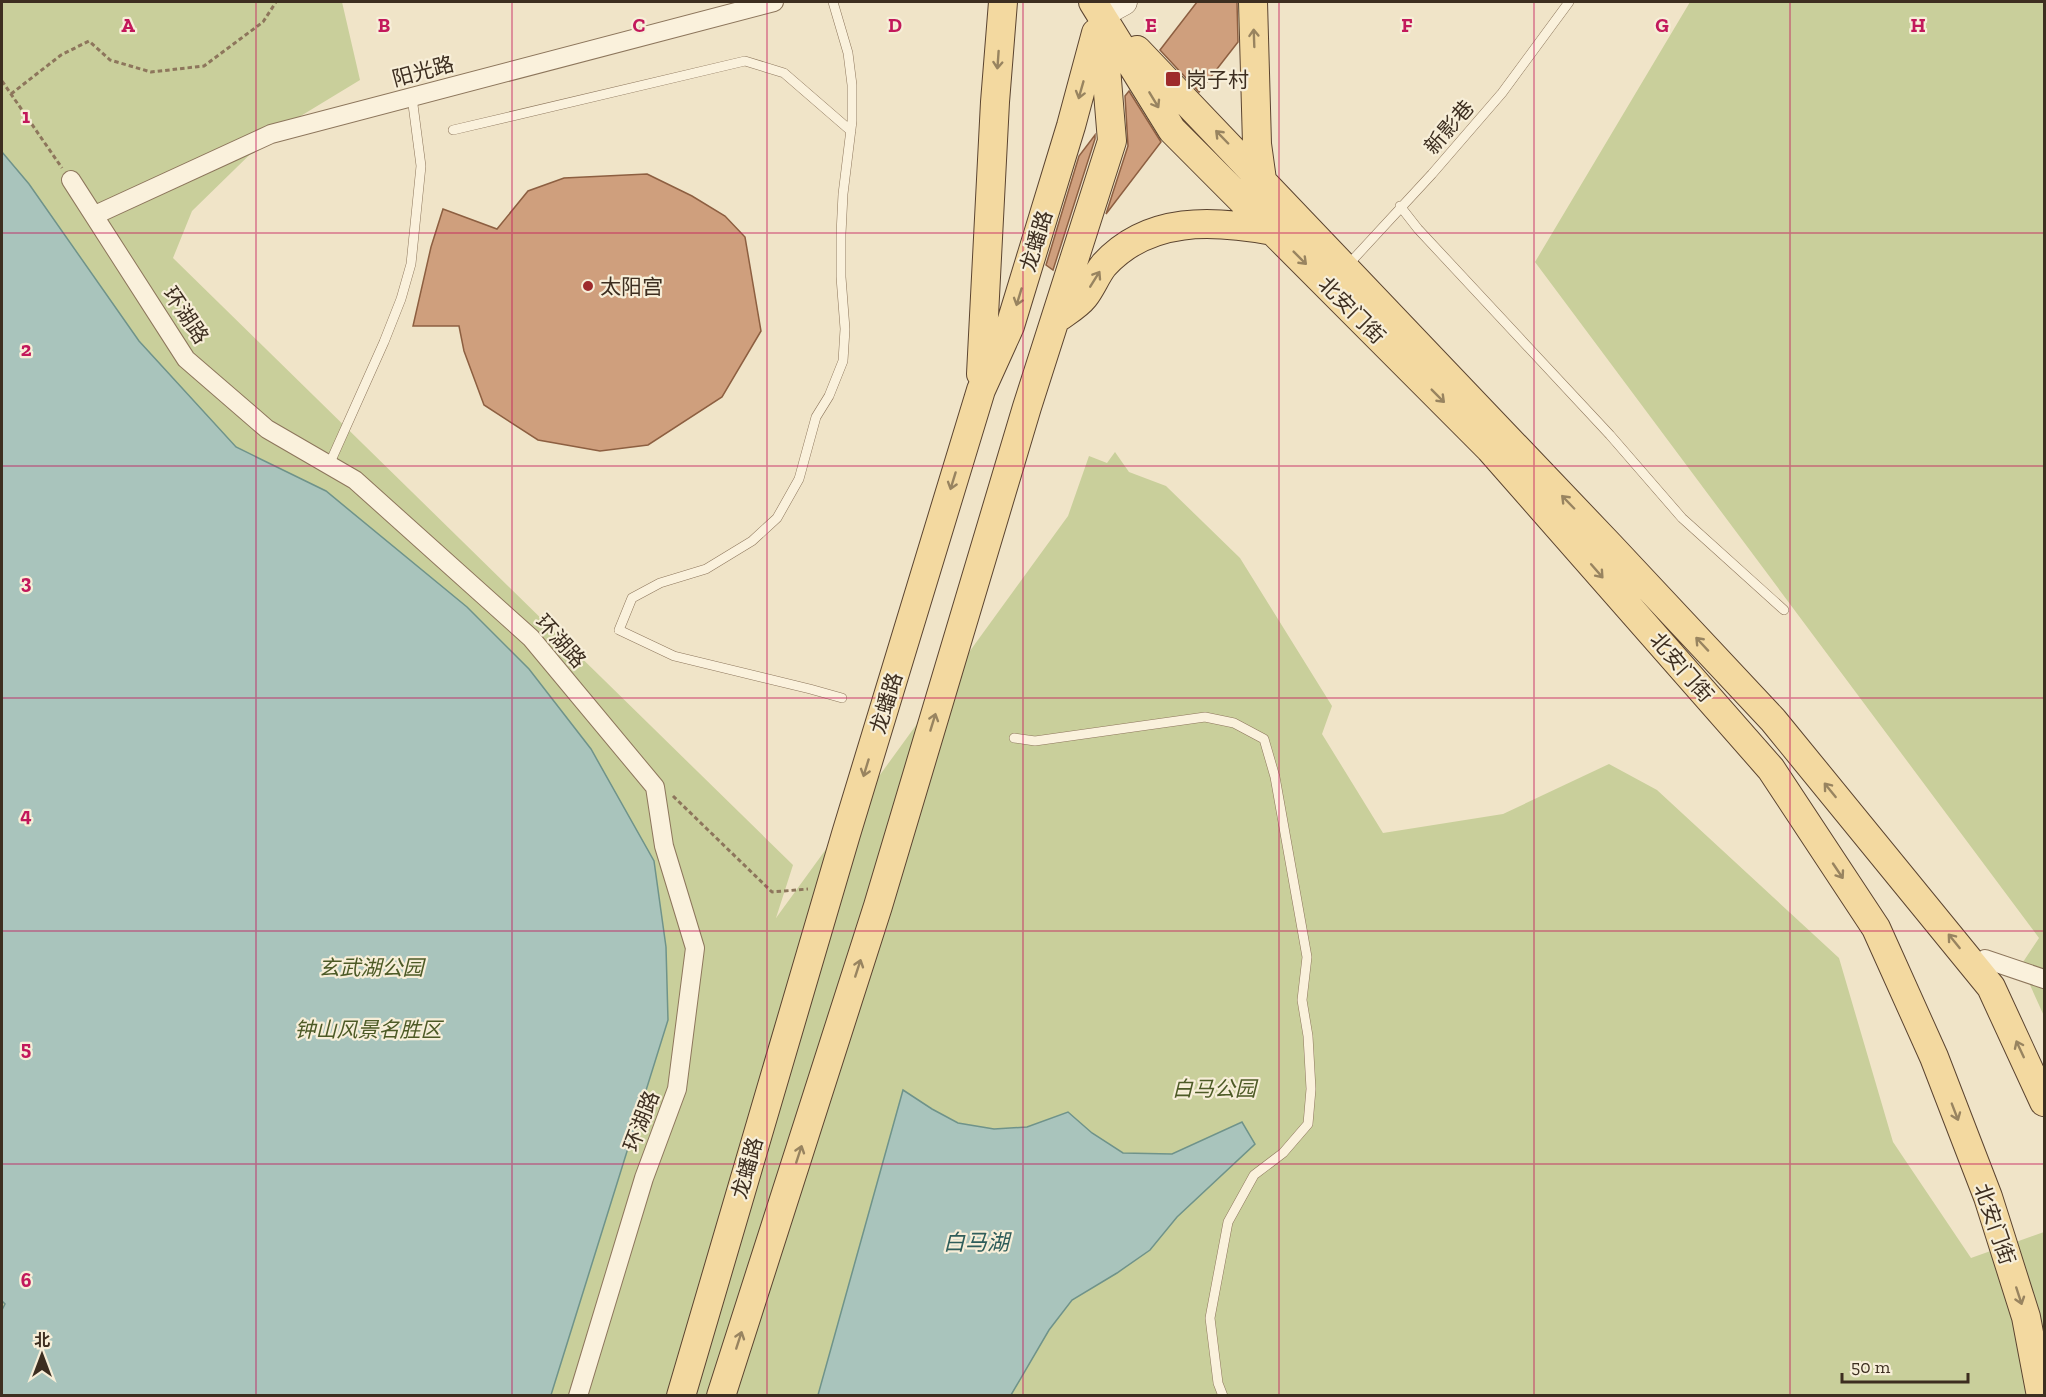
<svg xmlns="http://www.w3.org/2000/svg" width="2046" height="1397" viewBox="0 0 2046 1397" font-family="'Zilla Slab','Noto Sans SC',serif">
	<style>
		.green { fill: #c9cf9b }
		.water { fill: #a9c4bc; stroke: #6f938a; stroke-width: 1.5 }
		.building { fill: #cf9f7d; stroke: #8d5f41; stroke-width: 1.5 }
		.lines { fill: none; stroke-linecap: round; stroke-linejoin: round }
		.service-casing { stroke: #8d765c; stroke-width: 10 }
		.minor-casing { stroke: #8d765c; stroke-width: 20 }
		.secondary-casing { stroke: #6f573f; stroke-width: 27 }
		.primary-casing { stroke: #5b4430; stroke-width: 30 }
		.path { stroke: #8d765c; stroke-width: 3; stroke-dasharray: 4.5 3; stroke-linecap: butt }
		.service { stroke: #faf1dc; stroke-width: 9 }
		.minor { stroke: #faf1dc; stroke-width: 18 }
		.secondary { stroke: #faf1dc; stroke-width: 26 }
		.primary { stroke: #f3d9a0; stroke-width: 28 }
		.oneway { stroke: #988460 }
		.grid { fill: none; stroke: #c2185b; stroke-width: 1.5; stroke-opacity: 0.55 }
		.poi-dot { fill: #9e2a2b; stroke: #f7eed8; stroke-width: 2 }
		.labels { text-anchor: middle; dominant-baseline: central; stroke-width: 4.5; stroke-linejoin: round; paint-order: stroke }
		.street-label { font-size: 21px; fill: #3d2e20; stroke: #f7eed8 }
		.poi-label { font-size: 21px; fill: #3d2e20; stroke: #f7eed8; text-anchor: start }
		.park-label { font-size: 21px; font-style: italic; fill: #4d5a26; stroke: #f7eed8 }
		.water-label { font-size: 22px; font-style: italic; fill: #2f5d5a; stroke: #f7eed8 }
		.grid-label { font-size: 20px; text-anchor: middle; font-weight: bold; fill: #c2185b; stroke: #f7eed8; stroke-width: 4.5; stroke-linejoin: round; paint-order: stroke }
	</style>
	<rect width="100%" height="100%" fill="#f0e4c8"/>
	<path class="green" d="M2 2H342L360 80 271 134 192 211 173 258 793 865 776 918 1068 516 1089 456 1107 463 1115 452 1129 472 1166 486 1240 558 1332 706 1322 734 1383 833 1503 814 1609 764 1657 790 1839 958 1893 1142 1971 1258 2044 1232V1395L2 1396Z
		M1690 2H2044V1016L2021 965 2039 938 1535 262Z"/>
	<path class="water" d="M2 152 29 184 139 341 236 447 326 491 467 607 529 669 591 749 654 861 666 947 668 1020 551 1395H2V1310L5 1304 2 1301Z
		M903 1090 932 1109 958 1123 994 1129 1027 1127 1068 1112 1092 1133 1123 1153 1172 1154 1242 1122 1255 1144 1177 1217 1150 1250 1117 1273 1072 1300 1049 1330 1011 1395H818Z"/>
	<path class="building" d="M1197 2H1237L1238 42 1199 92 1160 50Z
		M1129 91 1161 142 1106 214 1128 146 1125 96Z
		M1095 135V139L1053 270 1046 265 1079 156Z
		M647 174 692 196 725 216 745 237 761 331 722 397 648 445 600 451 538 440 484 405 464 351 459 326H413L431 247 443 209 497 229 528 191 564 178Z"/>
	<g class="lines">
		<g class="service-casing">
			<path id="service" d="M833 2 848 53 852 85V121L843 194 841 234V277L845 329 843 361 829 396 816 417 799 479 777 518 752 541 706 569 660 583 632 598 619 630 674 656 810 689 842 698
				M453 130 745 61 784 73 851 131
				M1400 206 1418 229 1610 435 1682 518 1784 610
				M1347 266 1432 174 1502 93 1569 2
				M329 465 384 342 401 299 411 264 421 166 412 97
				M1014 738 1035 741 1205 717 1234 723 1264 739 1275 777 1307 957 1302 1000 1308 1036 1311 1089 1308 1124 1283 1153 1254 1175 1228 1222 1210 1318 1218 1383 1223 1396"/>
		</g>
		<g class="minor-casing">
			<path id="minor" d="M71 180 186 359 267 429 355 480 531 638 655 787 664 846 695 948 677 1089 644 1178 578 1396
				M95 215 271 134 774 2
				M1985 959 2044 979"/>
		</g>
		<g class="secondary-casing">
			<path id="secondary" d="M1102 14 1124 2"/>
		</g>
		<g class="primary-casing">
			<path id="primary" d="M1093 2 1172 130 1490 449 1771 769 1876 928 1934 1057 1988 1197 2026 1317 2041 1396
				M1253 2 1257 144 1262 180
				M1137 50 1610 546 1773 720 1991 987 2044 1102
				M1055 320C1064 313 1077 306 1084 297 1092 287 1096 275 1104 265 1149 216 1213 220 1273 231
				M981 374 995 102 1003 2
				M681 1396 846 834 981 390 1010 326 1071 126 1096 33
				M721 1396 878 906 1027 407 1112 141 1102 19"/>
		</g>
		<path class="path" d="M2 81 62 168
			M11 94 61 55 89 41 110 60 151 72 204 66 263 22 276 2
			M673 796 772 892 808 889"/>
		<use href="#service" class="service"/>
		<use href="#minor" class="minor"/>
		<use href="#secondary" class="secondary"/>
		<use href="#primary" class="primary"/>
	</g>
	<defs><path id="oneway-shaft" d="M-6 0H5M1.5-3L5.5 0L1.5 3" fill="none" stroke-width="1.6" stroke-linecap="round" stroke-linejoin="round" transform="scale(1.5)"/></defs>
	<g class="oneway">
		<use href="#oneway-shaft" transform="translate(1254 38) rotate(-92)"/>
		<use href="#oneway-shaft" transform="translate(998 60) rotate(94)"/>
		<use href="#oneway-shaft" transform="translate(1081 90) rotate(106)"/>
		<use href="#oneway-shaft" transform="translate(1154 100) rotate(59)"/>
		<use href="#oneway-shaft" transform="translate(1222 137) rotate(-134)"/>
		<use href="#oneway-shaft" transform="translate(1300 258) rotate(45)"/>
		<use href="#oneway-shaft" transform="translate(1095 279) rotate(-58)"/>
		<use href="#oneway-shaft" transform="translate(1019 297) rotate(107)"/>
		<use href="#oneway-shaft" transform="translate(1438 396) rotate(45)"/>
		<use href="#oneway-shaft" transform="translate(953 481) rotate(107)"/>
		<use href="#oneway-shaft" transform="translate(1568 502) rotate(-134)"/>
		<use href="#oneway-shaft" transform="translate(1597 571) rotate(49)"/>
		<use href="#oneway-shaft" transform="translate(1702 644) rotate(-133)"/>
		<use href="#oneway-shaft" transform="translate(933 722) rotate(-73)"/>
		<use href="#oneway-shaft" transform="translate(866 768) rotate(107)"/>
		<use href="#oneway-shaft" transform="translate(1830 790) rotate(-129)"/>
		<use href="#oneway-shaft" transform="translate(1838 871) rotate(56)"/>
		<use href="#oneway-shaft" transform="translate(1954 941) rotate(-129)"/>
		<use href="#oneway-shaft" transform="translate(858 968) rotate(-72)"/>
		<use href="#oneway-shaft" transform="translate(2020 1049) rotate(-115)"/>
		<use href="#oneway-shaft" transform="translate(1955 1112) rotate(69)"/>
		<use href="#oneway-shaft" transform="translate(799 1154) rotate(-72)"/>
		<use href="#oneway-shaft" transform="translate(2019 1296) rotate(72)"/>
		<use href="#oneway-shaft" transform="translate(739 1340) rotate(-72)"/>
	</g>
	<path class="grid" d="M256 2V1396M512 2V1396M767 2V1396M1023 2V1396M1279 2V1396M1534 2V1396M1790 2V1396M2 233H2044M2 466H2044M2 698H2044M2 931H2044M2 1164H2044"/>
	<g class="poi-dot">
		<rect x="1165" y="71" width="16" height="16" rx="3"/>
		<circle cx="588" cy="286" r="6"/>
	</g>
	<g class="labels">
		<g class="street-label">
			<text transform="translate(423 71) rotate(-15)">阳光路</text>
			<text transform="translate(1449 127) rotate(-49)">新影巷</text>
			<text transform="translate(1036 241) rotate(-73)">龙蟠路</text>
			<text transform="translate(1352 310) rotate(45)">北安门街</text>
			<text transform="translate(186 315) rotate(56)">环湖路</text>
			<text transform="translate(561 641) rotate(48)">环湖路</text>
			<text transform="translate(1682 667) rotate(49)">北安门街</text>
			<text transform="translate(886 703) rotate(-73)">龙蟠路</text>
			<text transform="translate(641 1121) rotate(-69)">环湖路</text>
			<text transform="translate(747 1168) rotate(-74)">龙蟠路</text>
			<text transform="translate(1995 1224) rotate(71)">北安门街</text>
		</g>
		<g class="poi-label">
			<text x="1186" y="79">岗子村</text>
			<text x="600" y="286">太阳宫</text>
		</g>
		<g class="park-label">
			<text x="371" y="967">玄武湖公园</text>
			<text x="368" y="1029">钟山风景名胜区</text>
			<text x="1214" y="1088">白马公园</text>
		</g>
		<g class="water-label">
			<text x="976" y="1242">白马湖</text>
		</g>
	</g>
	<g class="grid-label">
		<text x="128" y="32">A</text>
		<text x="384" y="32">B</text>
		<text x="639" y="32">C</text>
		<text x="895" y="32">D</text>
		<text x="1151" y="32">E</text>
		<text x="1407" y="32">F</text>
		<text x="1662" y="32">G</text>
		<text x="1918" y="32">H</text>
		<text x="26" y="123">1</text>
		<text x="26" y="356">2</text>
		<text x="26" y="589">3</text>
		<text x="26" y="822">4</text>
		<text x="26" y="1055">5</text>
		<text x="26" y="1287">6</text>
	</g>
	<rect width="2046" height="1397" fill="none" stroke="#3d2e20" stroke-width="6"/>
	<g transform="translate(42 1355)" stroke="#f7eed8" stroke-width="4.5" paint-order="stroke">
	<path d="M0-4.5L10 22L0 15L-10 22Z" fill="#3d2e20"/>
	<text y="-9" font-size="16" font-weight="bold" text-anchor="middle" fill="#3d2e20">北</text>
	</g>
	<path d="M1842 1373v9h126v-9" fill="none" stroke="#3d2e20" stroke-width="3"/>
	<text x="1851" y="1373" font-size="18" fill="#3d2e20" stroke="#f7eed8" stroke-width="4.5" paint-order="stroke">50 m</text>
</svg>
